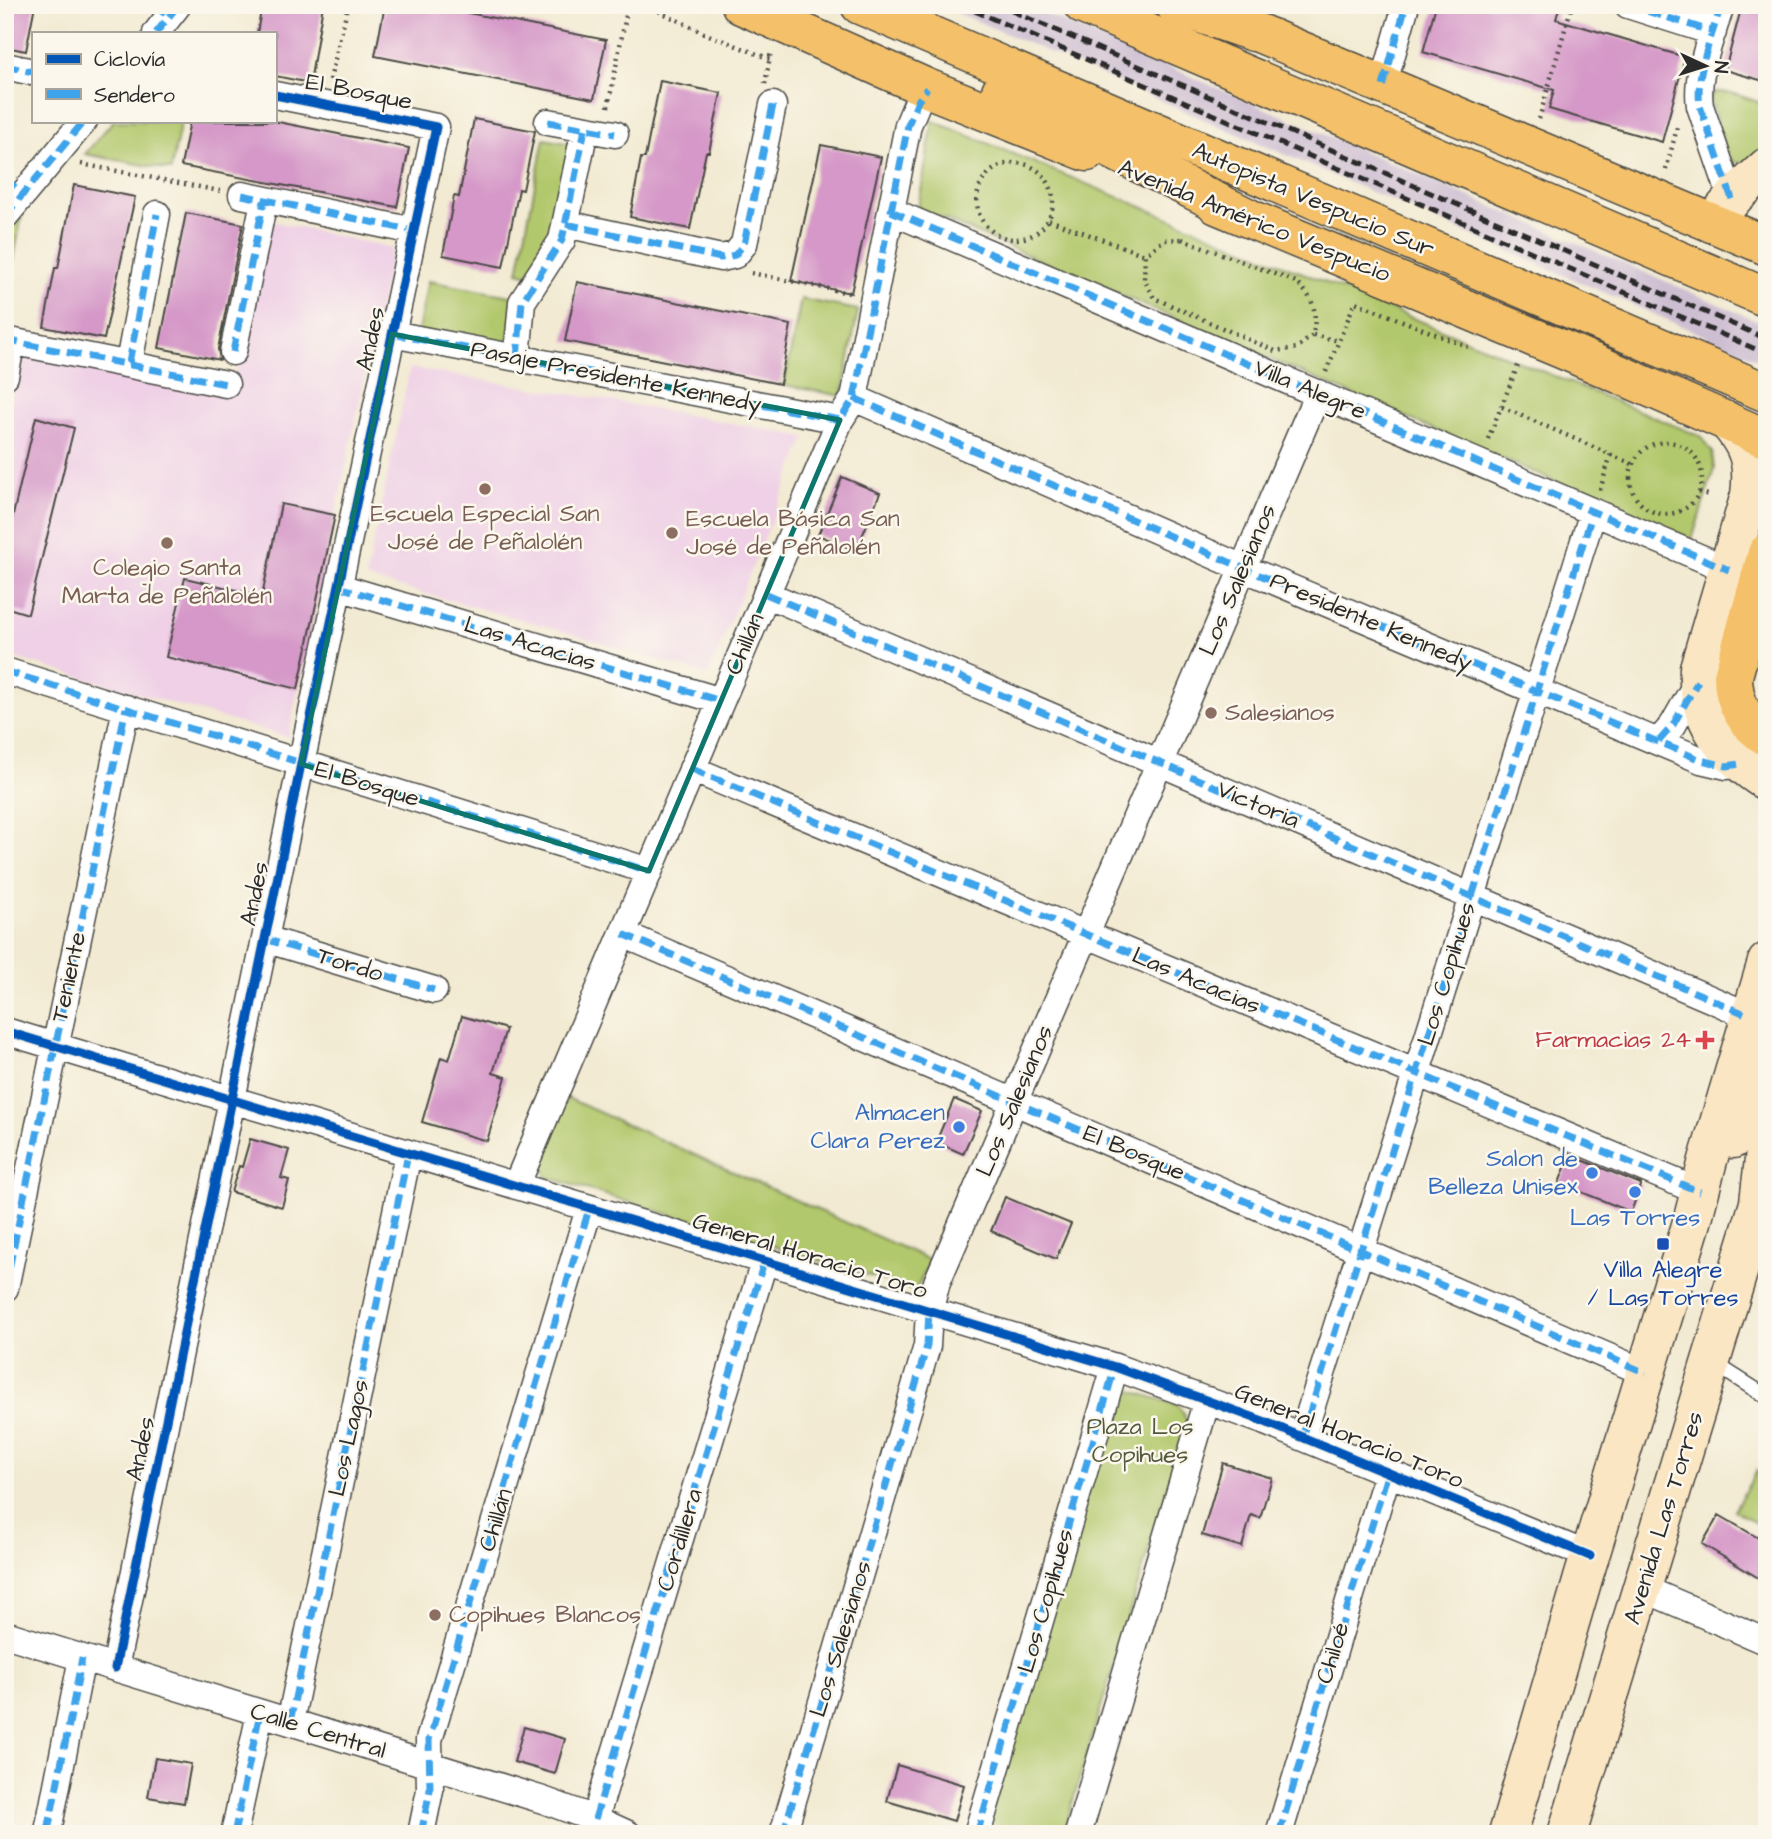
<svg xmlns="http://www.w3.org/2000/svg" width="1772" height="1839" viewBox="0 0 1772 1839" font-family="'Architects Daughter',sans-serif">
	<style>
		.built { fill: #efd0e6 }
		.industrial { fill: #cdbed2 }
		.green { fill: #b2c86c; stroke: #6e7a4c; stroke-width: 2 }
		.building { fill: #d598c8 }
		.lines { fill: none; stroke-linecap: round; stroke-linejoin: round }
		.lane-casing { stroke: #494844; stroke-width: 17 }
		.street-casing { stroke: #494844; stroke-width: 29 }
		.secondary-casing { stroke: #494844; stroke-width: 41 }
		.primary-casing { stroke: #494844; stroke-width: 41 }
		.highway-casing { stroke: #494844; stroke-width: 41 }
		.path { stroke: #494844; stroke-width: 4.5; stroke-dasharray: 2 5; stroke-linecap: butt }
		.lane { stroke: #fff; stroke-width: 14 }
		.street { stroke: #fff; stroke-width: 26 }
		.secondary { stroke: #fbe6c3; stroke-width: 38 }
		.primary { stroke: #f4c16a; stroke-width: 38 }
		.highway { stroke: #f4c16a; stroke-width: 38 }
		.rail { stroke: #2b2b2b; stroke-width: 5; stroke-dasharray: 10 5; stroke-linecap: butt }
		.quiet { stroke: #3ea3eb; stroke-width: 7; stroke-dasharray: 14 7; stroke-linecap: butt }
		.cycleway-casing { stroke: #fbf7ec; stroke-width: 13 }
		.cycleway { stroke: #0057b8; stroke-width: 9 }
		.marked { fill: none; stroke: #0f766e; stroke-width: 5; stroke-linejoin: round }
		.education-dot { fill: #8d6e63; stroke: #fbf7ec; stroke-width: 2.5 }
		.health-dot { fill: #e0444e; stroke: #fbf7ec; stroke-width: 2.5 }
		.shop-dot { fill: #3f7fe0; stroke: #fbf7ec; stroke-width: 2.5 }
		.transit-dot { fill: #1a4fb4; stroke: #fbf7ec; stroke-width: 2.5 }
		.labels { text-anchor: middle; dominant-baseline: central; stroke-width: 5; stroke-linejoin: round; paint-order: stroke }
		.street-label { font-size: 24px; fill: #2b2b2b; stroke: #fbf7ec }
		.education-label { font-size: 24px; fill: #785e54; stroke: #fbf7ec; text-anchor: start }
		.health-label { font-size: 24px; fill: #be3a42; stroke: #fbf7ec; text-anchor: end }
		.shop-label { font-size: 24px; fill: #366cbe; stroke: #fbf7ec; text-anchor: end }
		.transit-label { font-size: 24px; fill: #164399; stroke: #fbf7ec }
		.park-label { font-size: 24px; fill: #545a3e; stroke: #fbf7ec }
	</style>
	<rect width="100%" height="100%" fill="#fbf7ec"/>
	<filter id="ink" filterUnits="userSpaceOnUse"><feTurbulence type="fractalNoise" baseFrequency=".0143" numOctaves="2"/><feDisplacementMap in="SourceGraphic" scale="14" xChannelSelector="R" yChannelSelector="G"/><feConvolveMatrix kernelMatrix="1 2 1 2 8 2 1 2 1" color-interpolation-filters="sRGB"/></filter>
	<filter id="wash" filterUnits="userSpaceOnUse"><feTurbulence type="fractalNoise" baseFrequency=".00686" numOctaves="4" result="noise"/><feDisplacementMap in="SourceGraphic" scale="28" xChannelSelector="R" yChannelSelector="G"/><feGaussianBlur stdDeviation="1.57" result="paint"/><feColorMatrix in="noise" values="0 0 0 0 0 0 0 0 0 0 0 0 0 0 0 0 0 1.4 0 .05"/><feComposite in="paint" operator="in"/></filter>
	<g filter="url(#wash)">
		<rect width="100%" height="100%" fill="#f2ead2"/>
		<path class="built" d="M270 221 392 248 288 737 5 655V432L21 347 231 395Z
			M410 368 606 400 806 437 708 675 556 629 366 578Z"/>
		<path class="industrial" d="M940 5H1025L1767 325V363Z"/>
		<path class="green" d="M1717 92 1732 93 1764 104 1762 128 1767 139V148L1755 160 1737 163 1726 155 1710 97Z
			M113 121H181L171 170 85 154Z
			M933 121 1700 436 1712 452 1714 469 1692 540 918 208Z
			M544 139 572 144 554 237 529 275 518 272Z
			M23 210 5 307V232Z
			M428 281 516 297 507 347 418 331Z
			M801 299 858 310 842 396 784 385Z
			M567 1098 930 1260 916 1290 547 1177 540 1155Z
			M1115 1386 1178 1405 1187 1421 1063 1834H985Z
			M1757 1471 1767 1477V1530L1734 1510Z"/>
		<g id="blocks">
			<path class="building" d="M5 5H35L26 51 5 47Z
				M262 5H323L310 83 275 76V33H257Z
				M385 5H428L606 40 594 99 375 56Z
				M1436 5H1560L1556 19 1685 57 1662 142 1549 109 1554 90 1423 52Z
				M1742 5H1767V82L1725 70Z
				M660 81 721 93 709 152H706L690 229 630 217 641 158H645Z
				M474 119 535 131 523 190 519 189 503 267 443 255 454 196 459 197Z
				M190 121H273L409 148 397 207 181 166Z
				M821 145 881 157 851 293 791 281Z
				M74 185 135 197 104 339 44 327 55 268H58Z
				M186 213 243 224 218 349 220 360 159 348Z
				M577 282 791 325 780 384 565 341Z
				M36 417 74 428 28 614 5 607V549Z
				M842 477 880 493 856 551 818 535Z
				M281 504 335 515 298 689 166 657 185 578 262 596Z
				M462 1016 506 1029 493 1073 506 1077 487 1141 422 1122 441 1057 449 1060Z
				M954 1099 982 1111 963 1154 936 1142Z
				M250 1139 289 1150 281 1178 289 1180 282 1207 231 1192 239 1166 242 1167Z
				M1570 1155 1641 1184 1631 1212 1559 1183Z
				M1005 1197 1071 1224 1056 1259 991 1231Z
				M1223 1463 1272 1478 1260 1518 1251 1515 1242 1547 1202 1535Z
				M1719 1515 1767 1543V1583L1702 1544Z
				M524 1727 565 1739 555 1774 514 1762Z
				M155 1758 191 1764 184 1803 148 1797Z
				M897 1765 964 1785 954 1821 887 1801Z"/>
		</g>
	</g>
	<g filter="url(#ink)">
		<use href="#blocks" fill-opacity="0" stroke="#494844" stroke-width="2"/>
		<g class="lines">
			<g class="lane-casing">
				<path id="lane" d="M1712 1362 1767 1397"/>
			</g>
			<g class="street-casing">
				<path id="street" d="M1628 5 1713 32
					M1721 5C1712 37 1695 73 1700 106L1732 199
					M156 33 178 5
					M5 66 33 72
					M1383 86 1406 5
					M548 122 615 134
					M242 195 414 231
					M891 211 1729 570
					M5 216 84 121
					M566 224 721 258 735 255 744 244 773 105
					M392 334 840 420
					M5 340 226 384
					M233 352 264 201
					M517 358 522 302 562 240 585 129
					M129 363 157 214
					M5 376 12 342
					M854 398 1243 568 1701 760 1727 766 1740 764
					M339 587 721 701
					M766 594 1750 1016
					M5 671 649 871
					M1659 741 1673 725 1698 681
					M692 769 1700 1192
					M623 934 1646 1373
					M265 939 434 990
					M5 1031 1115 1367 1263 1421 1590 1556
					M516 1186 840 420 854 398 908 125 918 101 927 88
					M5 1288 126 708
					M1302 1437 1593 512
					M1642 1588 1767 1642
					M5 1634 543 1800 595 1819 628 1834
					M115 1668 301 764 436 127 275 95
					M290 1722 408 1154
					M595 1819 764 1262
					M48 1831 82 1658
					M234 1834 260 1713
					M421 1834 430 1790 429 1740 589 1209
					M783 1834 927 1346 929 1312 937 1282 1318 393
					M977 1834 1115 1367
					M1078 1834 1207 1400
					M1279 1834 1388 1472"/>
			</g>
			<g class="secondary-casing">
				<path id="secondary" d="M1712 223 1736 195 1767 167
					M1727 421C1749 446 1754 462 1750 495L1699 668C1696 719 1725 756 1767 782
					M1733 1139 1767 1070
					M1759 1202 1767 1134
					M1508 1834 1584 1575 1692 1222 1708 1160 1767 962
					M1567 1834 1767 1177"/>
			</g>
			<g class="primary-casing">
				<path id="primary" d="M741 5 927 88 1087 152
					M1223 18 1767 246
					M1217 205 1571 353 1767 439
					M1767 553 1733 676C1733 702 1745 724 1767 737"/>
			</g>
			<g class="highway-casing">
				<path id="highway" d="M860 5 1767 393
					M1083 5 1767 298
					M1175 5 1253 32
					M1001 91 1104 146 1249 218"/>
			</g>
			<path class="path" d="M646 5 706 34 770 59
				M330 80 348 5
				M765 84 771 51
				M608 107 628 5
				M1539 119 1572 5
				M977 201a38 38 0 1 1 76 0a38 38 0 1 1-76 0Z
				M81 164 220 191
				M1666 170 1678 124
				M1049 220 1145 255
				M1182 239 1296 282C1315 299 1317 311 1313 335L1297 348 1275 351 1154 298 1144 279 1145 255 1164 240Z
				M751 273 849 293
				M1313 335 1339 341
				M1326 372 1355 302 1468 347
				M1502 407 1632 464
				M1488 439 1519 363
				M1630 478a36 36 0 1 1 72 0a36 36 0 1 1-72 0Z
				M1600 490 1611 454
				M1699 492 1711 496"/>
			<use href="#lane" class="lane"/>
			<use href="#street" class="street"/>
			<use href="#secondary" class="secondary"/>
			<use href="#primary" class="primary"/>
			<use href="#highway" class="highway"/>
			<path class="rail" d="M961 5 1767 354
				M998 5 1767 339"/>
			<path class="quiet" d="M154 5 169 17
				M1628 5 1713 32
				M1721 5C1712 37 1695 73 1700 106L1732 199
				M156 33 178 5
				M5 66 33 72
				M1383 86 1406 5
				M548 122 615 134
				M5 178 23 195
				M242 195 414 231
				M891 211 1729 570
				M5 216 84 121
				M566 224 721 258 735 255 744 244 773 105
				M392 334 840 420 854 398 908 125 918 101 927 88
				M5 340 226 384
				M233 352 264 201
				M517 358 522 302 562 240 585 129
				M129 363 157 214
				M5 376 12 342
				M854 398 1243 568 1701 760 1727 766 1740 764
				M339 587 721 701
				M766 594 1750 1016
				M5 671 649 871
				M1659 741 1673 725 1698 681
				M692 769 1700 1192
				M623 934 1646 1373
				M265 939 434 990
				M5 1288 126 708
				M1302 1437 1593 512
				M290 1722 408 1154
				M595 1819 764 1262
				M48 1831 82 1658
				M234 1834 260 1713
				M421 1834 430 1790 429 1740 589 1209
				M610 1834 612 1826
				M783 1834 927 1346 929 1312
				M977 1834 1115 1367
				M1279 1834 1388 1472"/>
			<g class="cycleway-casing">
				<path id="cycleway" d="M5 1031 1115 1367 1263 1421 1590 1556
					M115 1668 301 764 436 127 275 95"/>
			</g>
			<use href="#cycleway" class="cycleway"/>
		</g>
	</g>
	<path class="marked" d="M392 334 840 420 649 871 301 764Z"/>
	<g class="education-dot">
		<circle cx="485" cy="489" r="7"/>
		<circle cx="672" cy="533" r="7"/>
		<circle cx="167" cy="543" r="7"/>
		<circle cx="1211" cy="713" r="7"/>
		<circle cx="435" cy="1615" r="7"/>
	</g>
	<path class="health-dot" d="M1701.5 1029.5h7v7h7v7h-7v7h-7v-7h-7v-7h7z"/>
	<g class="shop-dot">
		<circle cx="959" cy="1127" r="7"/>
		<circle cx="1592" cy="1173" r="7"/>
		<circle cx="1635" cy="1192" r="7"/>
	</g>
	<rect class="transit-dot" x="1656" y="1237" width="14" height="14" rx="3.5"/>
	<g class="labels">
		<g class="street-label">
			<text transform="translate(359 92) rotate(11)">El Bosque</text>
			<text transform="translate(1313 200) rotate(23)">Autopista Vespucio Sur</text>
			<text transform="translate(1254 221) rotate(22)">Avenida Américo Vespucio</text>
			<text transform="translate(371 339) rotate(-78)">Andes</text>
			<text transform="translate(616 377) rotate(11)">Pasaje Presidente Kennedy</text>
			<text transform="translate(1310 390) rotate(23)">Villa Alegre</text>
			<text transform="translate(1238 580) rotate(-67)">Los Salesianos</text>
			<text transform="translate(1371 622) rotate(23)">Presidente Kennedy</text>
			<text transform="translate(530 644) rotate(17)">Las Acacias</text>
			<text transform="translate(745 644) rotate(-67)">Chillán</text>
			<text transform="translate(367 784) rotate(17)">El Bosque</text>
			<text transform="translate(1258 805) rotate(23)">Victoria</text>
			<text transform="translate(255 894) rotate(-78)">Andes</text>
			<text transform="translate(350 965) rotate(17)">Tordo</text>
			<text transform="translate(1447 974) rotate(-73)">Los Copihues</text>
			<text transform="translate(69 977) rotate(-78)">Teniente</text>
			<text transform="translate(1196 981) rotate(23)">Las Acacias</text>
			<text transform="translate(1015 1101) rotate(-67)">Los Salesianos</text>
			<text transform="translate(1134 1153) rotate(23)">El Bosque</text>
			<text transform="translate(810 1256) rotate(17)">General Horacio Toro</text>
			<text transform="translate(1349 1436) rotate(22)">General Horacio Toro</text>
			<text transform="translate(349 1438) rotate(-78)">Los Lagos</text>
			<text transform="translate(141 1449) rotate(-78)">Andes</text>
			<text transform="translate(1664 1518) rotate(-73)">Avenida Las Torres</text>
			<text transform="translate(496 1520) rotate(-73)">Chillán</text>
			<text transform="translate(680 1540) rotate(-73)">Cordillera</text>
			<text transform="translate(1046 1601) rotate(-74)">Los Copihues</text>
			<text transform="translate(841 1639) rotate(-73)">Los Salesianos</text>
			<text transform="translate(1333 1653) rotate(-73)">Chiloé</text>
			<text transform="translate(318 1731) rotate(17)">Calle Central</text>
		</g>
		<g class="education-label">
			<text x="485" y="514" text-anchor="middle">Escuela Especial San<tspan x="485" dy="28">José de Peñalolén</tspan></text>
			<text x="686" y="519">Escuela Básica San<tspan x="686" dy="28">José de Peñalolén</tspan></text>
			<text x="167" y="568" text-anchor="middle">Colegio Santa<tspan x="167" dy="28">Marta de Peñalolén</tspan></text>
			<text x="1225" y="713">Salesianos</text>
			<text x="449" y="1615">Copihues Blancos</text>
		</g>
		<g class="health-label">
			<text x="1691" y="1040">Farmacias 24</text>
		</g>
		<g class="shop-label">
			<text x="945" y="1113">Almacen<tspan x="945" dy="28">Clara Perez</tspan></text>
			<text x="1578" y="1159">Salon de<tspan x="1578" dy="28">Belleza Unisex</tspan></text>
			<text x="1635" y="1218" text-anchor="middle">Las Torres</text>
		</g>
		<g class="transit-label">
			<text x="1663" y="1270">Villa Alegre<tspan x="1663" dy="28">/ Las Torres</tspan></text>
		</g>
		<g class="park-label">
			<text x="1140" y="1427">Plaza Los<tspan x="1140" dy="28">Copihues</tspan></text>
		</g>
	</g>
	<rect width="1772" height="1839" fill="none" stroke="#fbf7ec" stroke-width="28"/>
	<rect x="32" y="32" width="245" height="91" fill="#fbf7ec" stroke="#a8a59f" stroke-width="2"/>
	<rect x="46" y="54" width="35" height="10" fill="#0057b8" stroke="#a8a59f" stroke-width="2"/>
	<text x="94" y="66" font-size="21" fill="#2b2b2b">Ciclovía</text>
	<rect x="46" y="89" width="35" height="10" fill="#3ea3eb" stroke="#a8a59f" stroke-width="2"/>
	<text x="94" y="102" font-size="21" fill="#2b2b2b">Sendero</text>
	<g transform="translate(1705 66) rotate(94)" stroke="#fbf7ec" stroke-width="5" paint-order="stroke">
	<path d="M0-5L12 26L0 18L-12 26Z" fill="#2b2b2b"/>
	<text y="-10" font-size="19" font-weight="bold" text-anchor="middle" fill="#2b2b2b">N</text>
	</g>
</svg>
